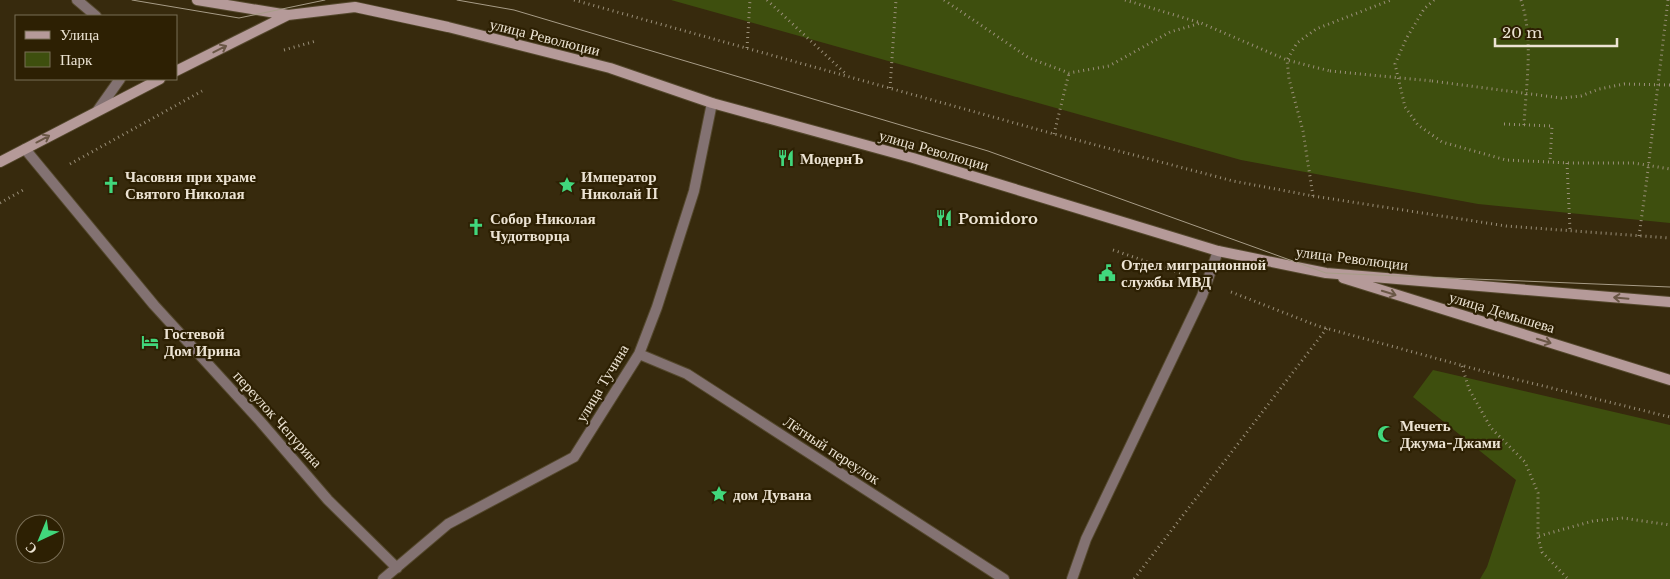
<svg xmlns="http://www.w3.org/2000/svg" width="1670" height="579" viewBox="0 0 1670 579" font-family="'Libre Baskerville',serif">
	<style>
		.green { fill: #3e4f0e }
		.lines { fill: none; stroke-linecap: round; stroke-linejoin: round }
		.street-casing { stroke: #54482d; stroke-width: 12 }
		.secondary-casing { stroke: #54482d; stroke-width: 12 }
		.path { stroke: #9a8f79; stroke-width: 3; stroke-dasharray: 1 4; stroke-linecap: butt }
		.street { stroke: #837272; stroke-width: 10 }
		.secondary { stroke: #b59a99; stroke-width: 10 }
		.tram { stroke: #a79c87; stroke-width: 1 }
		.path-bridge { stroke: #9a8f79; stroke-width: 3; stroke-dasharray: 1 4; stroke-linecap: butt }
		.oneway { stroke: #6a5746 }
		.labels { text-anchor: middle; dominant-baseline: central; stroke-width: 4.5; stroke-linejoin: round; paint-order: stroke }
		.street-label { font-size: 15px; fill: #ece3d3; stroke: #2d2003 }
		.poi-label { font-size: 15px; font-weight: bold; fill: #ece3d3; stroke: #2d2003; text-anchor: start }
	</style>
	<rect width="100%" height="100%" fill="#372a0d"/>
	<path class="green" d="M671 0H1670V223L1478 204 1241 160Z
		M1433 370 1670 425V579H1480L1487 567 1516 480 1413 397Z"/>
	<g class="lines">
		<g class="street-casing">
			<path id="street" d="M77 0 96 16
				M98 110 120 79
				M25 149 154 305 260 421 328 500 397 568
				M639 354 687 374 1004 579
				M383 579 448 524 574 457 639 354 657 307 694 191 712 103
				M1072 579 1086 539 1202 296 1218 251"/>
		</g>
		<g class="secondary-casing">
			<path id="secondary" d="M197 0 288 15 355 7 448 27 610 68 712 103 913 158 1218 251 1326 273 1670 302
				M176 71 288 15
				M0 162 160 79
				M1343 278 1670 380"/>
		</g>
		<path class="path" d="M574 0 1054 134 1233 181 1313 196 1506 226 1670 238
			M767 0 847 75
			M944 0 1029 58 1069 73 1109 66 1170 32 1201 23
			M1125 0 1201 23 1287 60 1330 71
			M1434 0 1424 9 1406 39 1395 64 1405 107 1418 125 1442 142 1506 160 1567 163H1634L1670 169
			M1521 0C1534 39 1526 84 1524 125
			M747 48 750 0
			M284 50 316 41
			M1432 81 1561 98 1581 96 1599 89 1624 84 1670 85
			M890 88 896 0
			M1504 124 1552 126 1550 162
			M1054 134 1069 73
			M1652 135 1668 0
			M1567 163 1570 230
			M70 164 202 91
			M1313 196 1303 131 1289 79 1287 60 1297 43 1316 29 1391 0
			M0 203 25 189
			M1639 236 1647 178
			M1113 250 1183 274
			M1231 292 1318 326 1486 372 1670 417
			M1462 366 1469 389 1491 428 1525 462 1538 493V537L1542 552 1568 579
			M1539 536 1593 521 1623 518 1670 525
			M1134 579 1327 328"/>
		<use href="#street" class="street"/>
		<use href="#secondary" class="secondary"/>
		<path class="tram" d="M132 0 239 18 325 0
			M457 0 514 10 988 151 1326 273 1670 287"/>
		<path class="path-bridge" d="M1330 71 1432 81
			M1647 178 1652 135"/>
	</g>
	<defs><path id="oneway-shaft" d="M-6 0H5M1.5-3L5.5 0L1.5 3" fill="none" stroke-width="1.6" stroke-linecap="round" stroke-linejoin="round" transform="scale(1.25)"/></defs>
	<g class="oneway">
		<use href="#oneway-shaft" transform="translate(220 49) rotate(-27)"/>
		<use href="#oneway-shaft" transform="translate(43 139) rotate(-28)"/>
		<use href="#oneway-shaft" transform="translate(1389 293) rotate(17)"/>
		<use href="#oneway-shaft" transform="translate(1621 298) rotate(-175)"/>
		<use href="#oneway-shaft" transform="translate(1544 341) rotate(17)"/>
	</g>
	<defs>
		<g id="restaurant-bare" transform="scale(1.35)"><path d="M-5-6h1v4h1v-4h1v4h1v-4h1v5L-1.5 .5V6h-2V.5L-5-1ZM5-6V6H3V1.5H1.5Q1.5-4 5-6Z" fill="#41d77c" stroke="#2d2003" stroke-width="2.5" paint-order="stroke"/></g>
		<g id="church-bare" transform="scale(1.35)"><path d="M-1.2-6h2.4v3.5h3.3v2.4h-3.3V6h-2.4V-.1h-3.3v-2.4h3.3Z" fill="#41d77c" stroke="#2d2003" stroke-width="2.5" paint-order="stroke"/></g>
		<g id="sight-bare" transform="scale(1.35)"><path d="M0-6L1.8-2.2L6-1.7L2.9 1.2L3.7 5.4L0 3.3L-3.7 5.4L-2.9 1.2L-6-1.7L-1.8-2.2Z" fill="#41d77c" stroke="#2d2003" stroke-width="2.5" paint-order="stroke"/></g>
		<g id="civic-bare" transform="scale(1.35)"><path d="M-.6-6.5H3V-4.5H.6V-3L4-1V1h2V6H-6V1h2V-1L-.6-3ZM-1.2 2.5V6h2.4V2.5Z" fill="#41d77c" stroke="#2d2003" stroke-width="2.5" paint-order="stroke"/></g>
		<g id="hotel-bare" transform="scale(1.35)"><path d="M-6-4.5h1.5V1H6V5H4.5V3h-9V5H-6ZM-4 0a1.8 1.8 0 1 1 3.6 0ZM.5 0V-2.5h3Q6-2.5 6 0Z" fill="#41d77c" stroke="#2d2003" stroke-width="2.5" paint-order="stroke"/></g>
		<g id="mosque-bare" transform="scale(1.35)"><path d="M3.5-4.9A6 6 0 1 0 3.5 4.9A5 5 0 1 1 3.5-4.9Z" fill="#41d77c" stroke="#2d2003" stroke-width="2.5" paint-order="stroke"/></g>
	</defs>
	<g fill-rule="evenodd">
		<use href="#restaurant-bare" x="786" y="158"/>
		<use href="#church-bare" x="111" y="185"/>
		<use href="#sight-bare" x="567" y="185"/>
		<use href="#restaurant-bare" x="944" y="218"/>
		<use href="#church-bare" x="476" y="227"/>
		<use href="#civic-bare" x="1107" y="273"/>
		<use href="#hotel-bare" x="150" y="342"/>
		<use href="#mosque-bare" x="1386" y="434"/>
		<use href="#sight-bare" x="719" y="494"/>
	</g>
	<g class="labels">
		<g class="street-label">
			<text transform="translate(545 37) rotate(14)">улица Революции</text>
			<text transform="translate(934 150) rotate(16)">улица Революции</text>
			<text transform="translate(1352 258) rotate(7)">улица Революции</text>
			<text transform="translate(1502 312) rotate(17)">улица Демышева</text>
			<text transform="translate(602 383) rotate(-59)">улица Тучина</text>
			<text transform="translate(278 419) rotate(48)">переулок Чепурина</text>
			<text transform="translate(832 450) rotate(33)">Лётный переулок</text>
		</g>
		<g class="poi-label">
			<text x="800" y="158">МодернЪ</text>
			<text x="125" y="176">Часовня при храме<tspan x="125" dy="17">Святого Николая</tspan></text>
			<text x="581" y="176">Император<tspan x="581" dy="17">Николай II</tspan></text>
			<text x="490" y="218">Собор Николая<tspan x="490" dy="17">Чудотворца</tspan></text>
			<text x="958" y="218">Pomidoro</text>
			<text x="1121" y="264">Отдел миграционной<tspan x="1121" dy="17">службы МВД</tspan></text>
			<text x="164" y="333">Гостевой<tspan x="164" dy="17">Дом Ирина</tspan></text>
			<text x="1400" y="425">Мечеть<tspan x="1400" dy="17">Джума-Джами</tspan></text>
			<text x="733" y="494">дом Дувана</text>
		</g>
	</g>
	<rect x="15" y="15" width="162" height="65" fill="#2d2003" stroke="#796e56"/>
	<rect x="25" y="31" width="25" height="8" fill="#b59a99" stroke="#796e56"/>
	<text x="60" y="40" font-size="15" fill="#ece3d3">Улица</text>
	<rect x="25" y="52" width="25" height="15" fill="#3e4f0e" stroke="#796e56"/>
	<text x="60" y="65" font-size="15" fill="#ece3d3">Парк</text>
	<g transform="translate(40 539) rotate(224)"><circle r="24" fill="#2d2003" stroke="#796e56"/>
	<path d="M0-4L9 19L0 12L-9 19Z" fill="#41d77c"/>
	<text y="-8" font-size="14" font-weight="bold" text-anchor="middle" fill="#ece3d3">С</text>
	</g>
	<path d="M1495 38v8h122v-8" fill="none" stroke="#ece3d3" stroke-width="2.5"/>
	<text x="1502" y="38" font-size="15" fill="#ece3d3" stroke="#2d2003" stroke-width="4" paint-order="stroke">20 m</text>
</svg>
